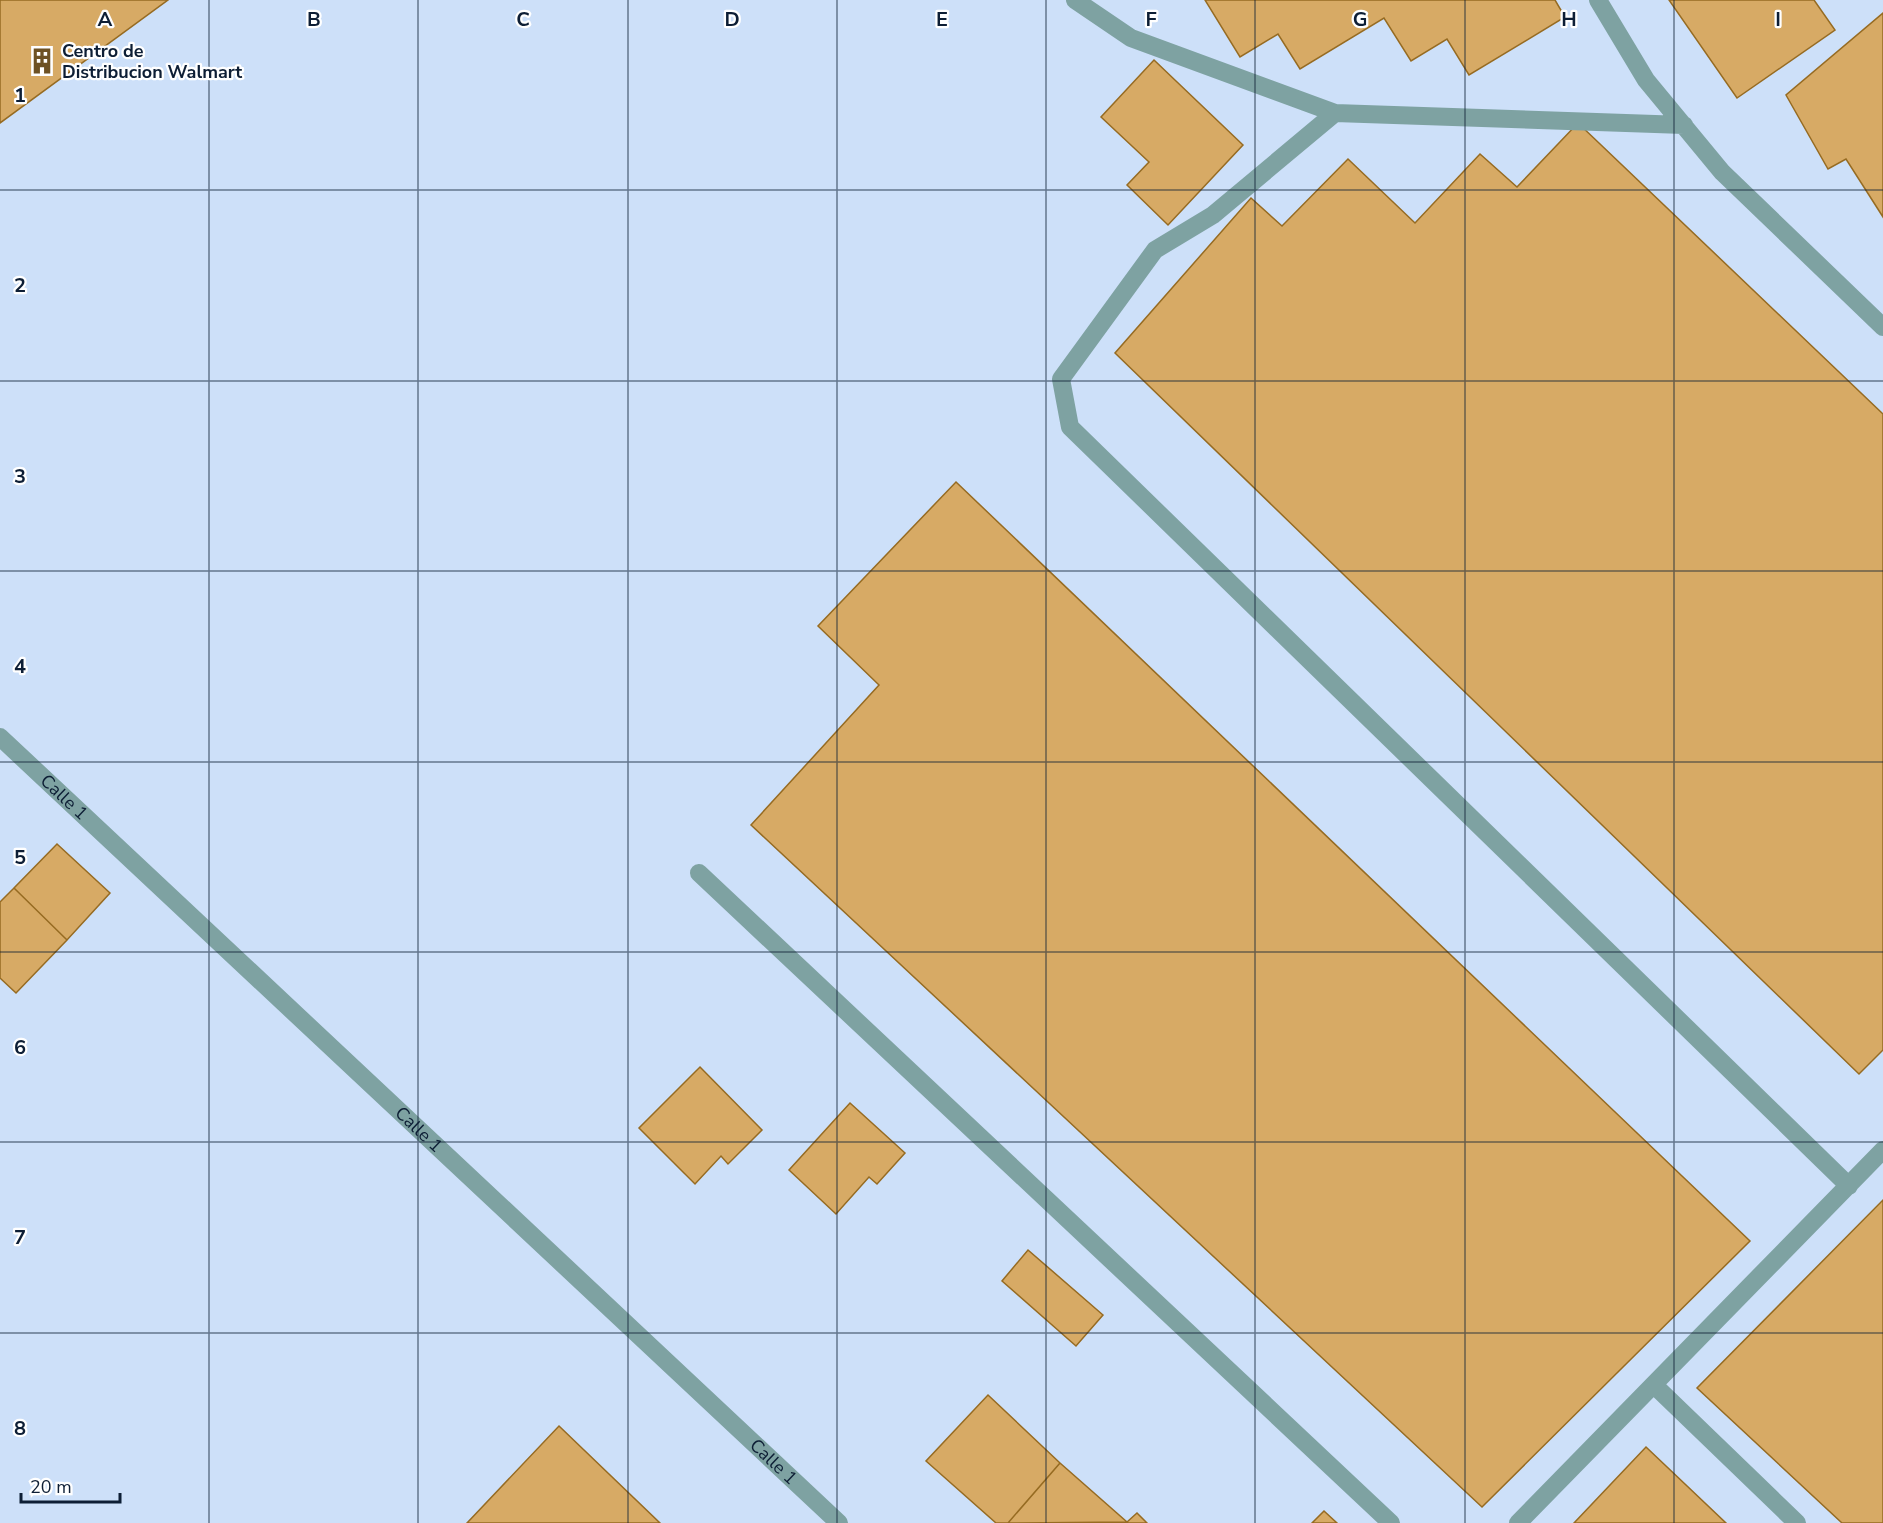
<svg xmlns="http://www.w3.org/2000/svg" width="1883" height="1523" viewBox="0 0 1883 1523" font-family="'Nunito Sans',sans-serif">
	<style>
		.building { fill: #d7aa65; stroke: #966b22; stroke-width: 1.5 }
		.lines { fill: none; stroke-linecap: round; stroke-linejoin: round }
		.lane { stroke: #7ea2a2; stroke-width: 18 }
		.street { stroke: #7ea2a2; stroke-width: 18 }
		.grid { fill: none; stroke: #0d1e35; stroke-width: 1.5; stroke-opacity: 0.55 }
		.labels { text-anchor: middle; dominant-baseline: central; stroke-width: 4.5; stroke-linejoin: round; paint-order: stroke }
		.poi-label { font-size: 18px; font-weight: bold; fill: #0d1e35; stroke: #fff; text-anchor: start }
		.street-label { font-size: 18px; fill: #0d1e35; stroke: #fff }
		.grid-label { font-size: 20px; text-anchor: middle; font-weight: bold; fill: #0d1e35; stroke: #fff; stroke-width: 4.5; stroke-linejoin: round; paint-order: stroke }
	</style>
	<rect width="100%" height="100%" fill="#cde0f9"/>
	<path class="building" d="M0 0H168L0 123Z
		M1205 0H1555L1565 17 1469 75 1447 39 1411 61 1384 18 1300 69 1278 34 1240 57Z
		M1669 0H1814L1835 30 1737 98Z
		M1883 13V217L1846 159 1828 169 1786 95Z
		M1154 60 1243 145 1168 225 1127 185 1149 162 1101 117Z
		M1578 123 1883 414V1050L1859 1074 1115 353 1251 198 1282 226 1348 159 1415 223 1480 154 1517 187Z
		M956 482 1750 1241 1482 1507 751 825 879 685 818 626Z
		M57 844 110 893 67 940 14 888Z
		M14 888 67 940 16 993 0 978V902Z
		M700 1067 762 1130 728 1164 721 1156 695 1184 639 1128Z
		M850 1103 905 1153 877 1184 869 1177 836 1214 789 1170Z
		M1883 1200V1523H1842L1697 1388Z
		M1028 1250 1103 1315 1076 1346 1002 1281Z
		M988 1395 1060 1463 1008 1523H996L926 1461Z
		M559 1426 660 1523H467Z
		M1646 1447 1726 1523H1574Z
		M1060 1463 1127 1522 1008 1523Z
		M1324 1511 1337 1523H1312Z
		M1137 1513 1147 1523H1126L1127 1522Z"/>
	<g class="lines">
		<path class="lane" d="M1075 0 1131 38 1335 113
			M1598 0 1646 80 1722 172 1883 327
			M1684 125 1335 113 1213 215 1155 250 1061 379 1070 427 1849 1186
			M699 873 1391 1523
			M1654 1385 1797 1523
			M1518 1523 1883 1150"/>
		<path class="street" id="s1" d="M0 737 839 1523"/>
	</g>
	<path class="grid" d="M209 0V1523M418 0V1523M628 0V1523M837 0V1523M1046 0V1523M1255 0V1523M1465 0V1523M1674 0V1523M0 190H1883M0 381H1883M0 571H1883M0 762H1883M0 952H1883M0 1142H1883M0 1333H1883"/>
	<defs>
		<g id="building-bare" transform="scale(2.07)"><path d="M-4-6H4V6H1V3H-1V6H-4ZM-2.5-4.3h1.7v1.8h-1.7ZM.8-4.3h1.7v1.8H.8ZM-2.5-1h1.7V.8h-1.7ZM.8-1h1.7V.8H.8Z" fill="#6d5124" stroke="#fff" stroke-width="2.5" paint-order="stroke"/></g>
	</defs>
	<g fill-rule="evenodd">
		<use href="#building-bare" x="42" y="61"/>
	</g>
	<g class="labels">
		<g class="poi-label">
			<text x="62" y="51">Centro de<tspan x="62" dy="21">Distribucion Walmart</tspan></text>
		</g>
		<g class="street-label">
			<text stroke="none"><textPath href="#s1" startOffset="88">Calle 1</textPath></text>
			<text stroke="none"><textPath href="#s1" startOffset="574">Calle 1</textPath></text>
			<text stroke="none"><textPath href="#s1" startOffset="1060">Calle 1</textPath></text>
		</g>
	</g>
	<g class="grid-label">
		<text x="105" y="26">A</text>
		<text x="314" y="26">B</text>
		<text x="523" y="26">C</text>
		<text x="732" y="26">D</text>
		<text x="942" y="26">E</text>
		<text x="1151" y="26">F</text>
		<text x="1360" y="26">G</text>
		<text x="1569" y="26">H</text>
		<text x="1778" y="26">I</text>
		<text x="20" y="102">1</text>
		<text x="20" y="292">2</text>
		<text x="20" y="483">3</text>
		<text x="20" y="673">4</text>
		<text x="20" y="864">5</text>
		<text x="20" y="1054">6</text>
		<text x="20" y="1244">7</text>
		<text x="20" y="1435">8</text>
	</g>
	<path d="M21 1493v9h99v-9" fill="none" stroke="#0d1e35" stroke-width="3"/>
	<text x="30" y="1493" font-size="18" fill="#0d1e35" stroke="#ffffff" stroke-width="4.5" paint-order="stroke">20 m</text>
</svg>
